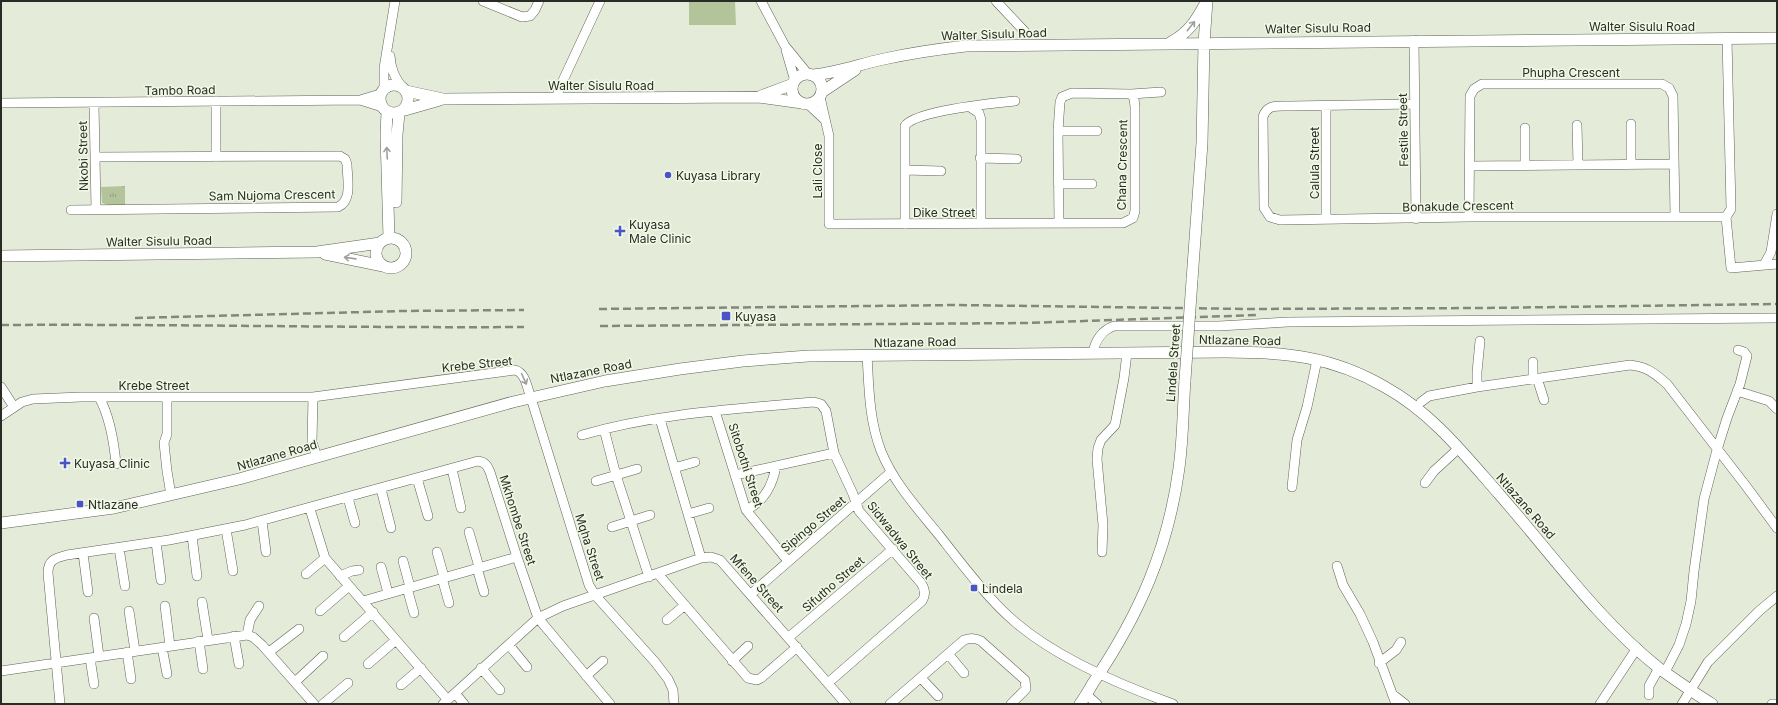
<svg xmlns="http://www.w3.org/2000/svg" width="1778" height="705" viewBox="0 0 1778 705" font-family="Inter,sans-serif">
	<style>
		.green { fill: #b4c49a }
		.park { fill: url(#park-tufts) }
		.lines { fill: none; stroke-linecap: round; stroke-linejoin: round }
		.minor-casing { stroke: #5d6353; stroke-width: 10 }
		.tertiary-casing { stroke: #5d6353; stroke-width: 12 }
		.minor { stroke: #fff; stroke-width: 9 }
		.tertiary { stroke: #fff; stroke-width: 11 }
		.rail { stroke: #82887b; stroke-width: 2.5; stroke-dasharray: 8 4; stroke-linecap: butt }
		.tertiary-bridge-casing { stroke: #5d6353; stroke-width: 12; stroke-linecap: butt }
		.tertiary-bridge { stroke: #fff; stroke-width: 11 }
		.oneway { stroke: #9fa09d }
		.poi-dot { fill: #4a53c8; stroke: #f1f9e6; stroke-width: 1.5 }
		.labels { text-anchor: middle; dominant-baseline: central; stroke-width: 3; stroke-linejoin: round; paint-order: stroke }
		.street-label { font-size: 12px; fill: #292c25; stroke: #f1f9e6 }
		.poi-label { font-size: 12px; fill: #292c25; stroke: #f1f9e6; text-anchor: start }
	</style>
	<defs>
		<pattern id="park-tufts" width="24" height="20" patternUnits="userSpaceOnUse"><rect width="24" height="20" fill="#b4c49a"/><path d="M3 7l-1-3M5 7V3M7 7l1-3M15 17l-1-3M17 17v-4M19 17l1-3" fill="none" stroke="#929f7d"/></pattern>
	</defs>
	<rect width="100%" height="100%" fill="#e4ecd9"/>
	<path class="green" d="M689 1H735L736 25H689Z"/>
	<path class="park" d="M125 186V205L110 206 102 203 101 187Z"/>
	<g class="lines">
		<g class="minor-casing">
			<path id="minor" d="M483 1 522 17 530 16 535 10 539 1
				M761 1 785 46 807 73
				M996 1 1026 33
				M1414 40 1416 219
				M786 50 795 81
				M390 56C391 69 394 76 402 87
				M384 88V68L395 1
				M820 97 829 136V224L1123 223 1133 218 1135 211V107L1134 98 1131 94
				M557 98 559 89 600 1
				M360 100 380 94
				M1 103 360 100 382 107
				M94 103 96 209
				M808 104 824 119
				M1414 104 1290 106C1278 106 1267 104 1263 117L1264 208 1270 217 1280 220 1469 217H1726
				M970 107 979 113 981 120V224
				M1631 124V164
				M1577 125 1578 165
				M1525 128V165
				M1058 131H1097
				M216 157V101
				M980 158 1017 159
				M1470 166 1674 164
				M905 170 941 171
				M1058 184H1092
				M71 210 338 207C353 200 347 178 347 164L345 159 340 156 95 157
				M1469 217 1470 96 1474 89 1482 84H1662L1669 88 1673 96 1675 216
				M1726 217 1731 209 1727 38
				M1726 217 1731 268 1777 264
				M1326 220V106
				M1059 223 1058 131 1060 102 1062 97 1072 93 1131 94 1161 92
				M905 224V126C914 111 994 103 1015 101
				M1764 265 1771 252 1777 214
				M1093 353C1095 341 1102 330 1114 326H1219L1288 322 1777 318
				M867 355C869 388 869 420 881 451 894 483 917 508 939 535 961 563 988 599 1015 622 1058 659 1120 685 1173 704
				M1533 362V378
				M1537 378 1544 400
				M1 387 14 407
				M1477 387 1630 365C1648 367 1654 373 1667 384L1746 486 1777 528
				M1737 391 1769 401 1777 409
				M99 397C110 417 114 442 116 464
				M167 397V434L164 443 167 471 171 495
				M313 397 312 442 317 457
				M1421 402 1429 396 1477 387V372L1480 341
				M715 411 746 510 788 561
				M1 416 22 402 33 399 81 397H313L515 370C526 373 527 388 531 398L589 585 595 595 655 662 668 679 673 690 674 704
				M660 419 701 558
				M604 429 616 475 649 577
				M582 435C657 413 737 409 814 402L821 404 826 411 834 453 853 494 859 511 921 583C925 589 926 595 922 601L829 682
				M674 468 695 462
				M452 469 461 508
				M735 475 834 453
				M417 478 428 516
				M596 481 637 469
				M1425 483 1434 471 1459 448
				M1292 487 1297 440 1307 407 1317 360
				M381 489 391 528
				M348 498 355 523
				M310 509 325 558 447 699
				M746 510C764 502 773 484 776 466
				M688 514 709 508
				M262 521 266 552
				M612 527 650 515
				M226 529 233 571
				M469 532 479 567
				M192 536 197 576
				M156 542 161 580
				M119 548 125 586
				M437 552 444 577
				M1102 552 1103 525 1097 459 1098 448 1101 440 1115 425 1124 378 1127 353
				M83 553 88 592
				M403 561 410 587
				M1337 566 1343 585 1360 614 1373 642 1396 704
				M381 567 388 593
				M477 568 484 592
				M306 574 325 558
				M658 574 748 678 757 680 761 678 797 647
				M340 576 352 571 359 570
				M442 578 449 603
				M407 588 414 613
				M751 594 890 473
				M363 601 517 557
				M202 602 208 640
				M165 606 170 646
				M129 611 135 651
				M320 611 349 586
				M94 618 99 656
				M667 620 685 605
				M247 635 250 620 259 606
				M234 636 239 664
				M344 637 373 612
				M789 637 893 549
				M199 641 203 669
				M509 645 527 667
				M162 647 167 674
				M127 652 131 679
				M269 652 299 629
				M949 655 964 673
				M90 658 94 684
				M732 661 748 646
				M1379 663 1396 650 1401 642
				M368 664 396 640
				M481 668 500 690
				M1 671 247 635 253 637 262 645 314 704
				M1665 672 1679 645 1686 624 1691 601 1694 571 1704 499 1717 450 1727 418 1740 384 1747 356 1744 352 1738 350
				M586 676 603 661
				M921 678 938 696
				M295 682 323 656
				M401 685 421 668
				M455 693 464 704
				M1392 694 1405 704
				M1087 695 1097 704
				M1649 695V686L1659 668
				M60 704 48 573C48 560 55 558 67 555L169 540 245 525 478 461C485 462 487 465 490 472L517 557 538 618 610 704
				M323 704 348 683
				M443 704 538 618 563 606 701 558 711 557 720 560 846 704
				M890 704 964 640C971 638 975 638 981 641L1025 680 1026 689 1011 704
				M1600 704 1637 648
				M1682 704 1708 662 1759 611 1777 596
				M1772 704H1776"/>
		</g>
		<g class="tertiary-casing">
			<path id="tertiary" d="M1171 42C1188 33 1196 21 1205 4
				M792 89a15 15 0 1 1 30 0a15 15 0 1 1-30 0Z
				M813 75C837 73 860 64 884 59 911 53 939 49 966 46L1777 38
				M380 99a14 14 0 1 1 28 0a14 14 0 1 1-28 0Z
				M406 91 443 99 758 97 802 103
				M822 92 855 70
				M761 96 793 84
				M405 110 440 100
				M387 112 386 135 389 238
				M396 202 397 135 399 113
				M376 253a15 15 0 1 1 30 0a15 15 0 1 1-30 0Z
				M325 254 383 266
				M1 256 317 252 380 243
				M1192 280 1202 143 1204 43 1207 1
				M1 523 114 508 239 479 513 402 605 381 680 369 743 361 808 356 1225 352C1285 352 1332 356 1385 387 1432 413 1464 454 1499 494 1551 553 1598 620 1660 669 1677 681 1694 693 1712 704
				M1080 704C1085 697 1089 690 1093 683 1139 615 1168 550 1179 468 1183 439 1183 409 1185 380"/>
		</g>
		<use href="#minor" class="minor"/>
		<use href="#tertiary" class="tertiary"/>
		<path class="rail" d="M599 309 957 305 1249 309 1485 308 1777 304
			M135 318 403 311 524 310
			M1 325C176 324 350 328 524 327
			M600 326 1026 323 1258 315"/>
		<g class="tertiary-bridge-casing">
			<path id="tertiary-bridge" d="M1185 380 1192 280"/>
		</g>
		<use href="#tertiary-bridge" class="tertiary-bridge"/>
	</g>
	<defs><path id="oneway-shaft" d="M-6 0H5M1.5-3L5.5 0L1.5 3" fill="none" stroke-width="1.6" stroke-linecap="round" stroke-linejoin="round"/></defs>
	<g class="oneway">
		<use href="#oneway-shaft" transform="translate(1191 26) rotate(-51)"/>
		<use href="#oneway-shaft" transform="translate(387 153) rotate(-93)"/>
		<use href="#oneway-shaft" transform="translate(350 258) rotate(-172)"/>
		<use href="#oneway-shaft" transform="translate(524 379) rotate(66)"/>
	</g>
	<g class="poi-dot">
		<circle cx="668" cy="175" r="4"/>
		<path d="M618 225h4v4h4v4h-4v4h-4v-4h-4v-4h4z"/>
		<rect x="721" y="311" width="10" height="10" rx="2"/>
		<path d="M63 457h4v4h4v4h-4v4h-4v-4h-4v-4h4z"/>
		<rect x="76" y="500" width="8" height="8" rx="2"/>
		<rect x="970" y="584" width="8" height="8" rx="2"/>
	</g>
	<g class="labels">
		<g class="street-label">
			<text x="1642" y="26">Walter Sisulu Road</text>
			<text transform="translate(1318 28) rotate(-1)">Walter Sisulu Road</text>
			<text transform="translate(994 34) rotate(-2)">Walter Sisulu Road</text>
			<text x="1571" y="72">Phupha Crescent</text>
			<text x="601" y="85">Walter Sisulu Road</text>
			<text transform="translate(180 90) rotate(-1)">Tambo Road</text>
			<text transform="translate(1403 130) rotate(-91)">Festile Street</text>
			<text transform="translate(83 156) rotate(-91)">Nkobi Street</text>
			<text transform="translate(1314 163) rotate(-90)">Calula Street</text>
			<text transform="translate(1122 165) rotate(-89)">Chana Crescent</text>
			<text transform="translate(817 171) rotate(-90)">Lali Close</text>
			<text transform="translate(272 195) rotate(-1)">Sam Nujoma Crescent</text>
			<text transform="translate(1458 206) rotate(-1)">Bonakude Crescent</text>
			<text x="944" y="212">Dike Street</text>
			<text transform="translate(159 241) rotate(-1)">Walter Sisulu Road</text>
			<text transform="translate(1240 340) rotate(1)">Ntlazane Road</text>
			<text transform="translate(915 342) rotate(-1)">Ntlazane Road</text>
			<text transform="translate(1173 363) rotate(-86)">Lindela Street</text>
			<text transform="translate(477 364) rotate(-6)">Krebe Street</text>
			<text transform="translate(591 371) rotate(-11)">Ntlazane Road</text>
			<text x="154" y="385">Krebe Street</text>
			<text transform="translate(277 455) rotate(-16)">Ntlazane Road</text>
			<text transform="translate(746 465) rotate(72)">Sitobothi Street</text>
			<text transform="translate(1526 506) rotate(49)">Ntlazane Road</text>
			<text transform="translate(518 520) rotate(72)">Mkhombe Street</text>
			<text transform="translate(813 524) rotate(-40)">Sipingo Street</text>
			<text transform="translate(900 540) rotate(51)">Sidwadwa Street</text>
			<text transform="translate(590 547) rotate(72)">Mqha Street</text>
			<text transform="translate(757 583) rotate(48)">Mfene Street</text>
			<text transform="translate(833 584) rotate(-41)">Sifutho Street</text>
		</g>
		<g class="poi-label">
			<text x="676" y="175">Kuyasa Library</text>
			<text x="629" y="224">Kuyasa<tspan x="629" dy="14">Male Clinic</tspan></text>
			<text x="735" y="316">Kuyasa</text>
			<text x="74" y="463">Kuyasa Clinic</text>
			<text x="88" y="504">Ntlazane</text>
			<text x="982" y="588">Lindela</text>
		</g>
	</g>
	<rect width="1778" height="705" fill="none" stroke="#292c25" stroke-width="4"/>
</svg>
